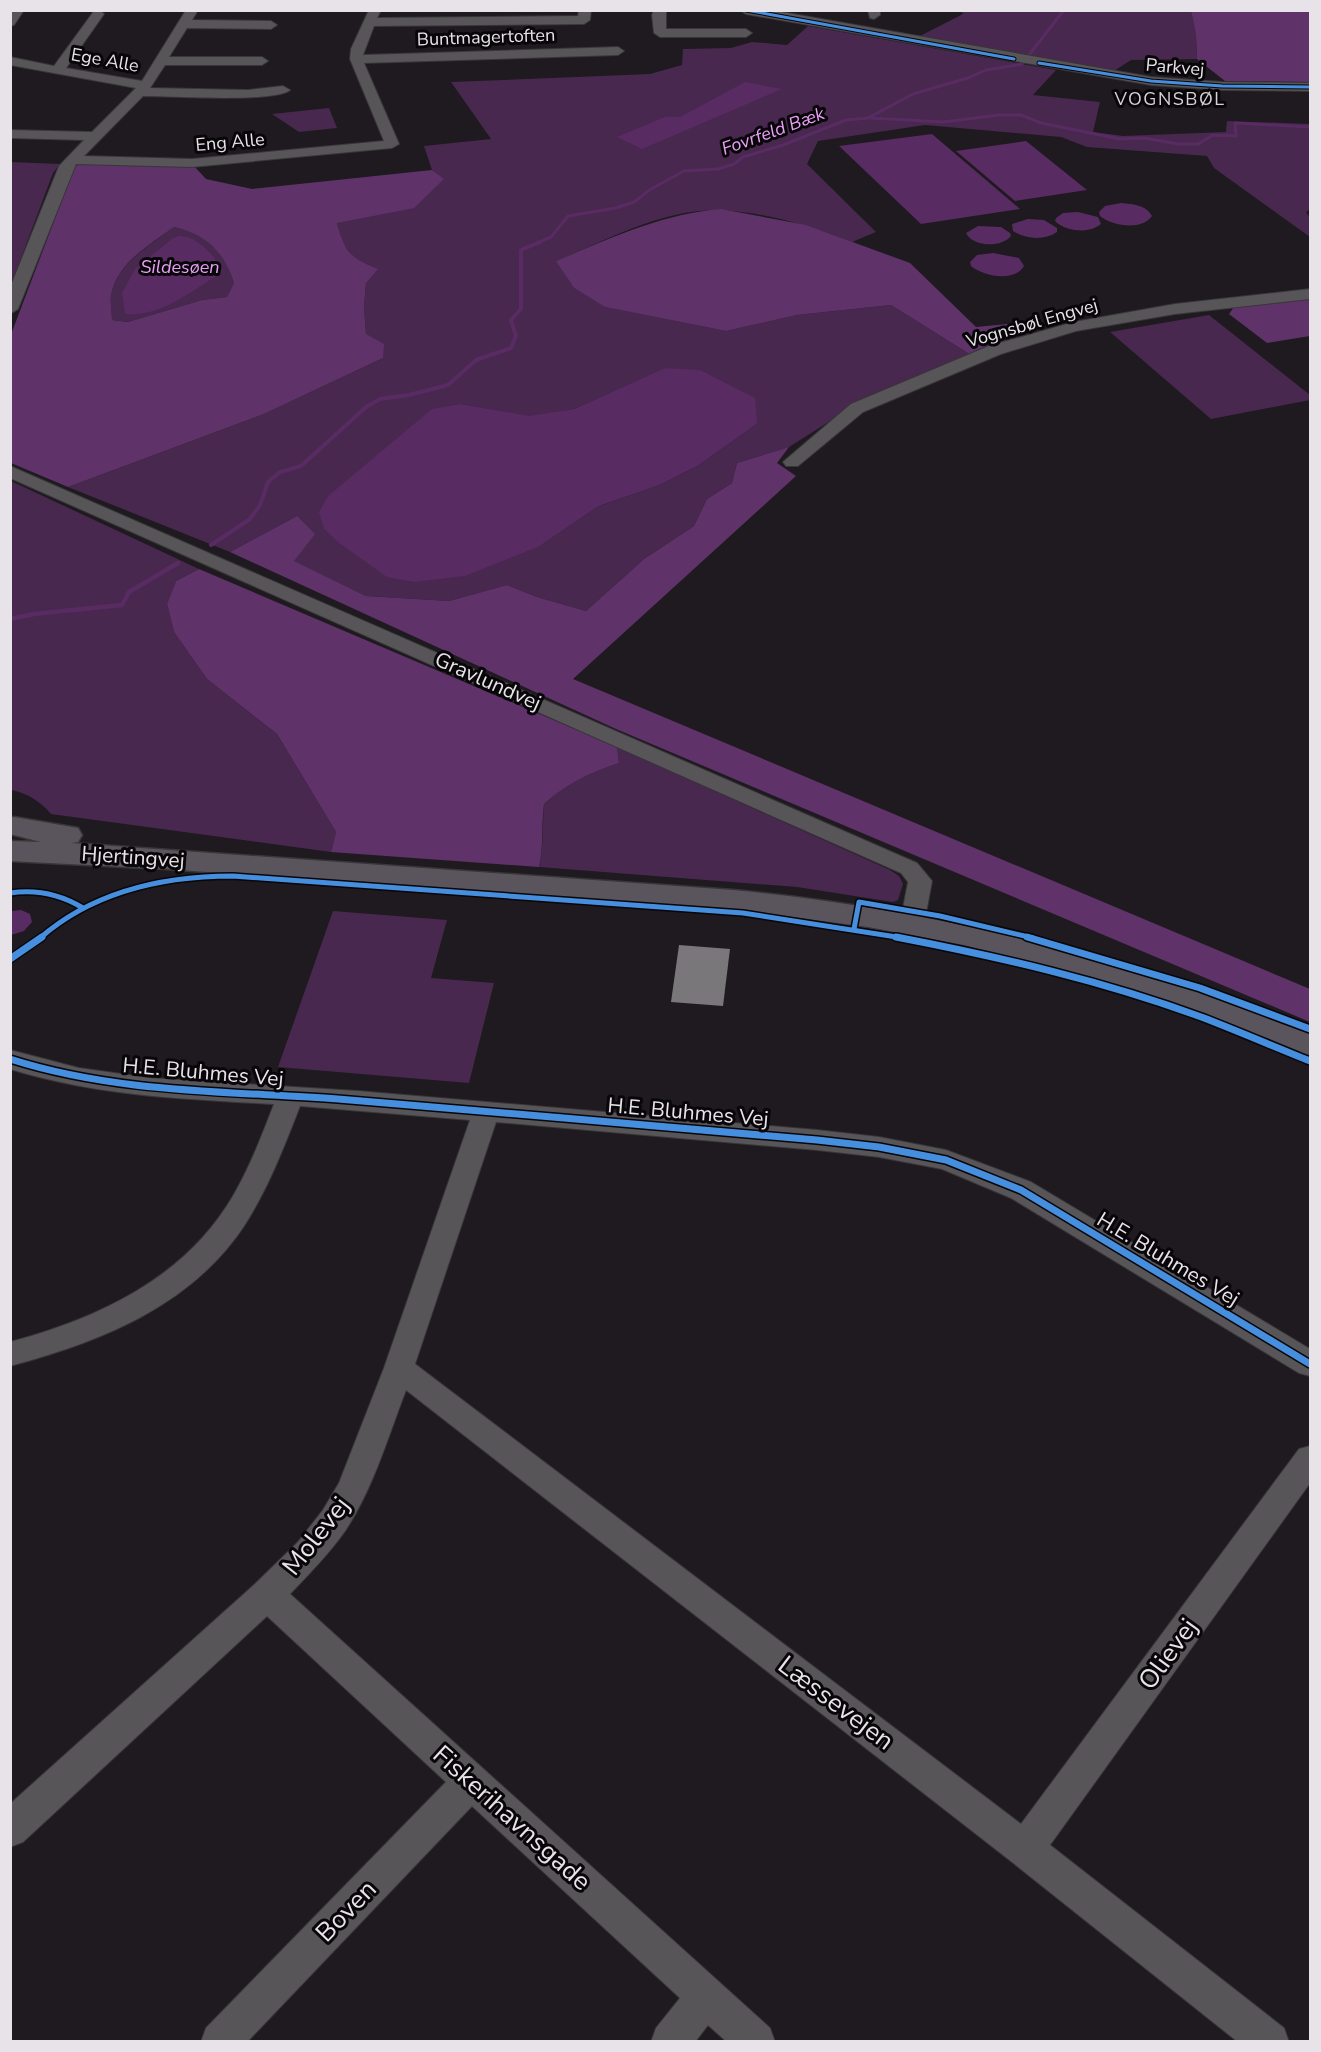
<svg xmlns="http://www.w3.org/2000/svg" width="1321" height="2052" viewBox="0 0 1321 2052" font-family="'Nunito Sans',sans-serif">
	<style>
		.green { fill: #48284e; fill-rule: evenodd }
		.forest { fill: #5f3369; fill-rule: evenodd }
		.water { fill: #592b63 }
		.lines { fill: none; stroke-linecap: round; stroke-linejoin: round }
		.stream-far2 { stroke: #592b63; stroke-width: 3 }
		.stream-far1 { stroke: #592b63; stroke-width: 4 }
		.stream { stroke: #592b63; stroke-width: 4.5 }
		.building { fill: #7a777b }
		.minor-casing { stroke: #383639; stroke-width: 2 }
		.major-casing { stroke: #383639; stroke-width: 3 }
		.minor { fill: #575557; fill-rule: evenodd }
		.major { fill: #5a555c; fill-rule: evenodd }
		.cycleway-far2-casing { stroke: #080608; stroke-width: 5 }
		.cycleway-far1-casing { stroke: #080608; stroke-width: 8 }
		.cycleway-casing { stroke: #080608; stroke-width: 10 }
		.cycleway-far2 { stroke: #468fdf; stroke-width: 3 }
		.cycleway-far1 { stroke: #468fdf; stroke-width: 5 }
		.cycleway { stroke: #468fdf; stroke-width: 7 }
		.labels { text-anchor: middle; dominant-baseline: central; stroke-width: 6; stroke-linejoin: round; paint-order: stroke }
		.far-street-label { font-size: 18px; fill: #e7e3e8; stroke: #080608 }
		.far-neighbourhood-label { font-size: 18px; letter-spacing: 1.5px; fill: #d8d0d9; stroke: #080608 }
		.far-water-label { font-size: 18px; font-style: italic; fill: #e9a0f8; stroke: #080608 }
		.street-label { font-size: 21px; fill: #e7e3e8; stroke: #080608 }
		.near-street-label { font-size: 26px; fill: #e7e3e8; stroke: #080608 }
	</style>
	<rect width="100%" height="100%" fill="#1e1a1f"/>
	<path class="green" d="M962 11H1191L1196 35 1197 59 1131 60 1114 71 918 37 963 14Z
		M808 26 1056 70 1033 95 1100 102 1093 132 1123 136 1226 132 1227 121 1310 124V209L1306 212 1310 218V237L1214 168 1207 156 1087 147 1061 137 925 125 818 141 807 164 876 232 852 242C805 224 741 204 691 212 644 219 599 243 557 261L574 288 606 307 726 331 797 315 891 305 971 355 865 399 789 447 737 463 732 483 707 499 694 526 644 559 586 611 537 597 507 585 449 601 366 596 293 561 297 516 230 552 68 487 264 414 383 358 366 334 364 307 366 283 356 261 342 242 337 223 443 180 432 170 424 146 491 139 451 82 650 74 682 65 683 49 731 48 752 42 787 45ZM666 368 757 424 699 465 660 485 599 506 540 546 461 404 529 417 574 409Z
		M329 108 337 128 299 132 272 114Z
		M11 162 60 164 53 173 11 285Z
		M174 227C207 234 224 252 234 283L227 297 202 300 128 322 112 320C112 312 110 303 111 296 116 263 151 245 174 227Z
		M1209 315 1310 395V400L1211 419 1110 332Z
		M11 481 199 569 176 581 167 604 174 632 207 679 277 734 336 832 331 852 51 814C40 801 27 793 11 790Z
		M617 747 890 870 899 876 903 884 898 900 893 902 797 887 539 867C544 846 542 826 544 804 568 783 588 773 619 763Z
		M333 911 447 920 431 978 494 983 469 1083 278 1067Z"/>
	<path class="forest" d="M1191 11H1310V82L1225 81 1197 59 1196 35Z
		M85 162 193 165 206 179 252 189 432 170 444 179 414 208 337 223C344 251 351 259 378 269L366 283 364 307 366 334 384 344 383 358 264 414 68 487 11 463 10 337 75 166ZM174 227C206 234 224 252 234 283L227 297 202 300 128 322 112 320C112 312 110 303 111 296 116 263 150 245 174 227Z
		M721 209 806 225 910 263 976 327 1027 322 1041 326 971 355 891 305 797 315 726 331 605 307 574 288 556 261C611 238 661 214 721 209Z
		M1310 299V336L1267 343 1229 314 1234 307Z
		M789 447 777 463 796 476 573 679 1310 989V1022L616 729 230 552 297 516 315 534 294 561 366 596 449 601 507 585 537 597 586 611 644 559 694 526 707 499 732 483 737 463Z
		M199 569 617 747 619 763C589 773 568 783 544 804 541 826 544 846 539 867L331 852 336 832 277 734 207 679 174 632 167 604 176 581Z"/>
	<path class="water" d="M745 82 782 89 642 149 617 137 665 117H680Z
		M932 134 1020 209 921 224 839 146Z
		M1026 141 1087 190 1015 201 956 151Z
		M1121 203C1133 204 1146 205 1152 216 1142 231 1112 226 1100 216L1099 212 1105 206Z
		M1078 212 1098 217 1101 224C1089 234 1066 232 1055 221L1056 218 1063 213Z
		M1028 219 1044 220 1057 228V232C1044 241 1025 239 1013 231L1012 224Z
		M978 226 1001 227 1010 233 1011 236C1001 248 973 247 966 233Z
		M179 236C197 235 211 254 222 267L221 273C193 290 159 318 125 314L122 293 135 269 173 238Z
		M993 253 1019 258 1024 266C1015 282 984 277 971 266L970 262 977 255Z
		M665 368 700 370 755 398 757 424 699 465 660 485 599 506 540 546 465 576 414 582 387 577 338 542 324 529 319 512 328 496 432 409 461 404 529 416 574 409Z
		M21 910 30 914 32 922 24 931 11 935V911Z"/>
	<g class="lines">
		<path class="stream-far2" d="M870 118 943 122 999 115H1021L1041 123 1120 139 1144 138 1178 144H1198L1213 135 1236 136 1235 123 1310 127
			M537 243 551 237 568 216 616 208 634 202 651 189 684 171 718 169 734 164 743 157 783 145 846 120 868 118 913 94 968 78 986 70 1022 64 1064 10"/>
		<path class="stream-far1" d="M211 545 250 519 260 505 268 482 280 472 301 466 366 407 380 399 409 395 448 385 476 360 511 348 516 336 511 320 521 309V250L540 242"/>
		<path class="stream" d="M10 619 34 614 122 605 129 592 178 563"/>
	</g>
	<path class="building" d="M679 945 730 949 723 1006 671 1002Z"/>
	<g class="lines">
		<g class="minor-casing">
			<path id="minor" d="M12 10H24L14 25 10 26Z
				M99 10 104 14 66 68 142 81 186 10H198L192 20 271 21 277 25 271 29 187 28 169 57H262L268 61 262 65H165L150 88 248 90 283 86 290 90C276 103 167 96 143 96L84 156 192 159 384 141 350 59 351 49 369 10H381L377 18 578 16 579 10H591L590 20 584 24 374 26 363 55 618 47 624 51 618 55 364 63 399 144 392 148 192 167 76 164 18 309 10 314V288L59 166 84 140 10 138V130L92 132 136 88 10 65V57L54 66 94 11Z
				M654 10H666V29H746L752 33 746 37H660L654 33 652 15Z
				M740 10H770L1151 77 1222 82 1310 83V91L1222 90 1151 85 746 14Z
				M868 10H880V15L874 19 870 18Z
				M1310 289V299L1175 314 1076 331 1001 354 863 412 798 466H786L783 462 851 404 989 346 1074 322 1175 304Z
				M10 466 917 863 932 881 924 924 921 930 912 932 903 930 900 924 908 882 901 873 10 478Z
				M10 1050 79 1068 150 1078 358 1091 817 1130 879 1137 946 1150 1031 1182 1310 1349V1376L1299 1373 1011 1198 942 1169 879 1157 817 1150 496 1122 415 1364 1021 1824 1299 1449 1310 1446V1483L1050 1845 1284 2028 1289 2042H1238L1012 1862 406 1390C388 1437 373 1489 345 1531 329 1554 309 1574 290 1594L770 2028 775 2042H727L708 2025 695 2042H651L656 2028 680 1998 472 1806 247 2042H201L206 2028 446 1782 267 1616 23 1842 10 1847V1804L255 1584 298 1542 323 1510 339 1483 384 1368 470 1120 300 1106C284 1147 268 1189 244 1226 191 1306 100 1342 10 1366V1342C99 1318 185 1278 233 1196 250 1167 262 1135 274 1104 185 1099 97 1096 10 1069Z"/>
		</g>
		<g class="major-casing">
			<path id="major" d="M14 817 78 828 82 835 78 842 71 843 733 890C935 909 1123 957 1310 1033V1058L1202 1016 1104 983 964 945 868 927 778 915 687 907 166 869 10 861V841L41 842 10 834V818Z"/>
		</g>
		<use href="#minor" class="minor"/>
		<use href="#major" class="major"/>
		<g class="cycleway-far2-casing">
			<path id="cycleway-far2" d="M746 10 1014 59
				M1039 63 1151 81 1222 86 1310 87"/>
		</g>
		<g class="cycleway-far1-casing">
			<path id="cycleway-far1" d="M10 893C37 889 60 894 83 908
				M854 929 859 902 940 916 1033 938
				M40 938C94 891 162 876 233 876L743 913 903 938"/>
		</g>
		<g class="cycleway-casing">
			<path id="cycleway" d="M896 937C1000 957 1104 981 1204 1018 1240 1032 1275 1047 1310 1061
				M1027 937 1200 988 1310 1029
				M10 959 42 937
				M10 1059C116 1093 227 1091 338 1099 498 1112 657 1126 817 1140L879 1147 946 1160 1021 1190 1310 1364"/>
		</g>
		<use href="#cycleway-far2" class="cycleway-far2"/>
		<use href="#cycleway-far1" class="cycleway-far1"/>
		<use href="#cycleway" class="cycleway"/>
	</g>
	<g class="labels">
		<g class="far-street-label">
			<text transform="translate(486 37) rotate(-2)">Buntmagertoften</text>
			<text transform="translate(105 60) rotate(10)">Ege Alle</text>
			<text transform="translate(1175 67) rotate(5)">Parkvej</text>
			<text transform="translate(230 142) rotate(-5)">Eng Alle</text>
			<text transform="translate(1032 323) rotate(-16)">Vognsbøl Engvej</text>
		</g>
		<g class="far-neighbourhood-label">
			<text x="1170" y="99">VOGNSBØL</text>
		</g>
		<g class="far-water-label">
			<text transform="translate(773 131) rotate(-20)">Fovrfeld Bæk</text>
			<text x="180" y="267">Sildesøen</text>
		</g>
		<g class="street-label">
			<text transform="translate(488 681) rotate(24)">Gravlundvej</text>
			<text transform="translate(133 857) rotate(4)">Hjertingvej</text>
			<text transform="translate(203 1072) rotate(5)">H.E. Bluhmes Vej</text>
			<text transform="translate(688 1112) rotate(5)">H.E. Bluhmes Vej</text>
			<text transform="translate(1168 1259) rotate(31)">H.E. Bluhmes Vej</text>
		</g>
		<g class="near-street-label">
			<text transform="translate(316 1536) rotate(-52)">Molevej</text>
			<text transform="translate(1168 1654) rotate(-54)">Olievej</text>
			<text transform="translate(836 1703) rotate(37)">Læssevejen</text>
			<text transform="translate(512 1818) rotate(42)">Fiskerihavnsgade</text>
			<text transform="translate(346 1911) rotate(-46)">Boven</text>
		</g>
	</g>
	<rect width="1321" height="2052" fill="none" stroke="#e7e3e8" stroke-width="24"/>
</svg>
